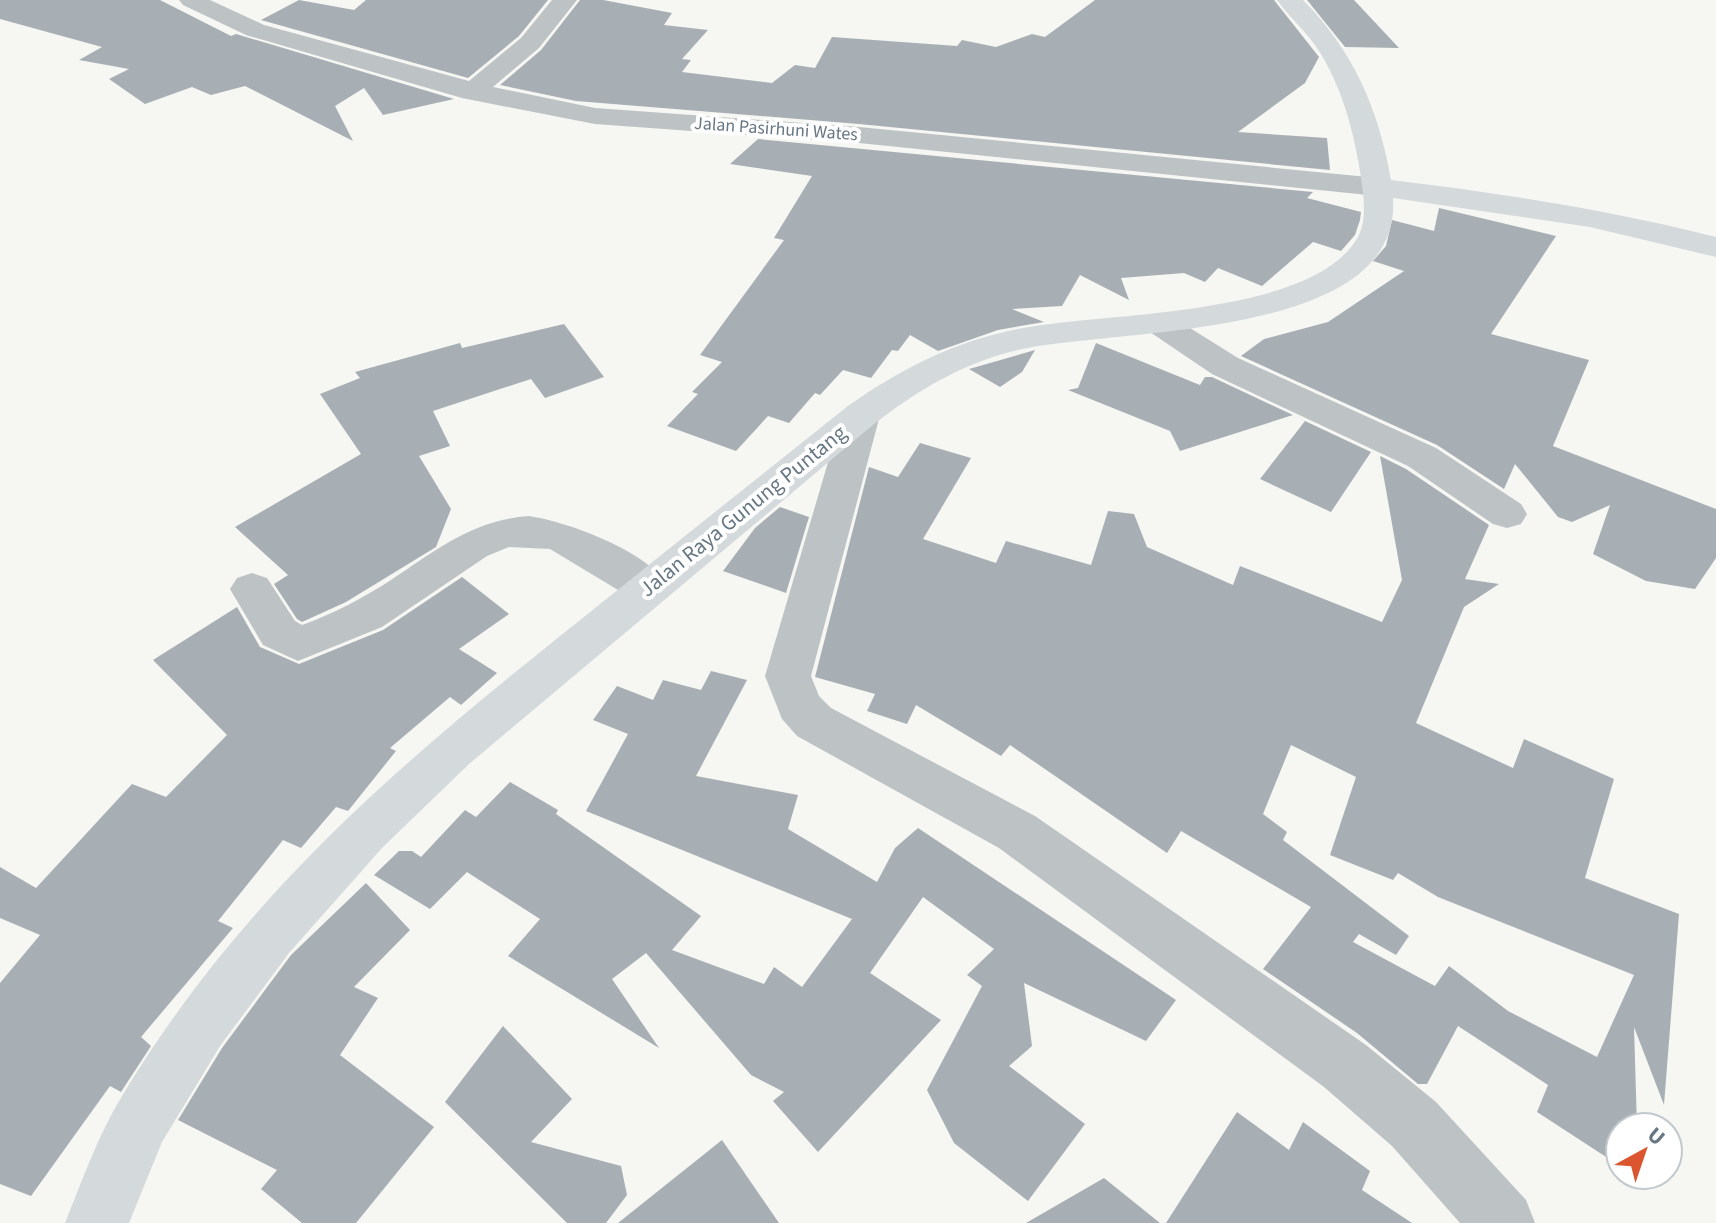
<svg xmlns="http://www.w3.org/2000/svg" width="1716" height="1223" viewBox="0 0 1716 1223" font-family="'Source Sans 3',sans-serif">
	<style>
		.building { fill: #a7afb4; fill-rule: evenodd }
		.lines { fill: none; stroke-linecap: round; stroke-linejoin: round }
		.street { fill: #bdc2c5; fill-rule: evenodd }
		.secondary { fill: #d4d9dc; fill-rule: evenodd }
		.labels { text-anchor: middle; dominant-baseline: central; stroke-width: 8; stroke-linejoin: round; paint-order: stroke }
		.far-street-label { font-size: 18px; fill: #677783; stroke: #fff }
		.street-label { font-size: 22px; fill: #677783; stroke: #fff }
	</style>
	<rect width="100%" height="100%" fill="#f6f6f3"/>
	<path class="building" d="M0 0H160L231 36 236 34 454 99 383 115 364 88 335 106 353 141 245 86 211 95 192 87 145 104 109 79 129 69 79 60 102 47 0 19Z
		M299 0 354 10 366 0H548L519 36 468 78 261 20Z
		M580 0H603L672 13 664 25 708 30 682 59 691 60 682 72 772 83 795 65 815 68 832 37 957 46 962 40 996 47 1032 34 1045 37 1095 0H1274L1319 57 1305 83 1238 132 1327 138 1330 170 859 124 576 101 500 85 541 50Z
		M1307 0H1354L1399 48 1345 47Z
		M758 139 1313 192 1307 198 1361 212 1360 220 1355 235 1341 251 1313 242 1262 286 1218 268 1205 282 1184 273 1121 278 1129 300 1080 275 1062 306 1012 309 1044 322 998 330 938 351 910 335 898 351 892 350 871 378 843 370 820 395 815 393 789 423 768 416 736 451 667 426 698 394 692 392 722 362 700 355 784 240 774 238 812 176 730 164Z
		M1439 208 1556 236 1491 334 1589 360 1553 446 1716 509V558L1695 589 1646 581 1593 554 1610 505 1572 522 1558 517 1515 464 1504 489 1437 445 1241 356 1264 339 1328 322 1404 271 1373 261 1386 246 1392 220 1434 231Z
		M564 324 604 377 545 398 531 379 433 411 450 446 419 456 451 509 436 547 346 602 302 622 297 619 274 584 288 575 235 527 361 454 320 394 360 378 355 372 460 343 462 348Z
		M1096 343 1200 385 1205 377H1212L1293 415 1180 451 1170 431 1068 390 1078 388Z
		M1035 350 1022 372 1000 387 969 369Z
		M1305 421 1371 452 1331 512 1260 479Z
		M920 443 971 458 923 539 996 563 1006 541 1091 565 1108 511 1134 514 1147 547 1233 585 1240 566 1382 622 1402 580 1380 456 1406 469 1489 525 1465 579 1499 584 1464 607 1416 723 1513 768 1524 739 1614 779 1585 878 1679 914 1664 1105 1634 1027 1637 1127H1620V1166L1537 1112 1548 1085 1458 1026 1427 1084H1418L1357 1033 1263 969 1311 907 1181 831 1167 853 1010 745 1001 756 916 705 907 724 867 711 875 694 815 677 869 467 898 477ZM1291 745 1356 777 1330 855 1393 880 1398 873 1438 897 1634 975 1597 1057 1508 1011 1449 966 1435 986 1353 942 1359 934 1396 955 1409 936 1283 840 1287 832 1263 814Z
		M780 507 809 517 786 593 723 571 755 528Z
		M462 577 509 614 459 649 497 673 461 705 450 697 390 748 396 751 348 811 336 807 301 848 283 840 218 921 233 928 141 1037 151 1046 121 1092 110 1086 31 1196 0 1184V983L40 935 0 918V867L36 888 132 784 166 797 227 735 153 660 237 607 260 647 299 664 383 630Z
		M711 671 747 680 696 776 798 795 788 829 877 882 895 848 918 828 1176 1000 1146 1041 1024 983 1032 1046 1009 1066 1085 1124 1028 1201 954 1143 927 1090 982 986 967 975 994 949 923 897 870 973 941 1020 818 1152 773 1101 784 1092 751 1075 646 953 612 979 659 1048 508 956 540 919 467 872 430 909 374 875 399 851H412L421 857 465 810 476 817 510 782 558 810 556 814 701 916 672 950 764 984 774 967 802 987 852 919 586 811 628 734 593 720 617 686 653 700 663 680 701 690Z
		M366 883 410 930 354 987 378 998 340 1055 434 1127 356 1223H302L261 1189 277 1170 178 1120 222 1048 291 955Z
		M503 1026 572 1099 531 1142 621 1166 627 1195 606 1223H567L445 1102Z
		M1237 1112 1289 1150 1303 1122 1370 1171 1362 1190 1412 1223H1166Z
		M722 1140 779 1223H618Z
		M1104 1178 1160 1223H1026Z"/>
	<g class="lines">
		<path class="street" d="M179 0H210L264 25 469 81 521 38 552 0H577L539 48 493 87 595 108 859 127 1378 178 1389 181 1393 187 1389 193 1378 196 859 143 595 124 462 98 246 35 183 5Z
			M1162 315 1174 318 1238 358 1436 448 1521 504 1527 514 1521 524 1507 528 1493 524 1408 466 1212 374 1150 332 1145 325 1150 318Z
			M861 403 874 406 880 415 811 676 819 696 831 708 1035 816 1366 1045 1436 1102 1526 1200 1535 1223H1460L1392 1146 1324 1087 999 848 797 736 782 719 765 676 842 415 848 406Z
			M529 516C569 522 650 552 670 588L663 599 648 604 633 599 550 549 509 547 487 556 382 627 298 661 263 645 230 589 237 578 252 573 267 578 295 621 302 625C333 614 363 598 391 580 436 550 473 520 529 516Z"/>
		<path class="secondary" d="M1277 0H1303C1353 50 1379 110 1391 180 1500 193 1609 210 1716 237V257L1590 227 1393 198C1403 343 1108 327 1014 351 961 364 917 391 874 424L469 764 382 848 289 953 220 1046 162 1142 129 1223H65C82 1181 98 1135 122 1096 243 896 398 765 579 621 668 549 758 478 848 406 902 368 957 340 1023 328 1106 312 1313 317 1358 237 1369 217 1362 186 1359 165 1352 125 1341 86 1319 51 1307 32 1290 18 1277 0Z"/>
	</g>
	<g class="labels">
		<g class="far-street-label">
			<text transform="translate(776 129) rotate(4)">Jalan Pasirhuni Wates</text>
		</g>
		<g class="street-label">
			<text transform="translate(743 511) rotate(-39)">Jalan Raya Gunung Puntang</text>
		</g>
	</g>
	<g transform="translate(1644 1151) rotate(40)"><circle r="38" fill="#ffffff" stroke="#c2c9cd" stroke-width="2"/>
	<path d="M0-6L14 30L0 20L-14 30Z" fill="#db562f"/>
	<text y="-12" font-size="22" font-weight="bold" text-anchor="middle" fill="#677783">U</text>
	</g>
</svg>
